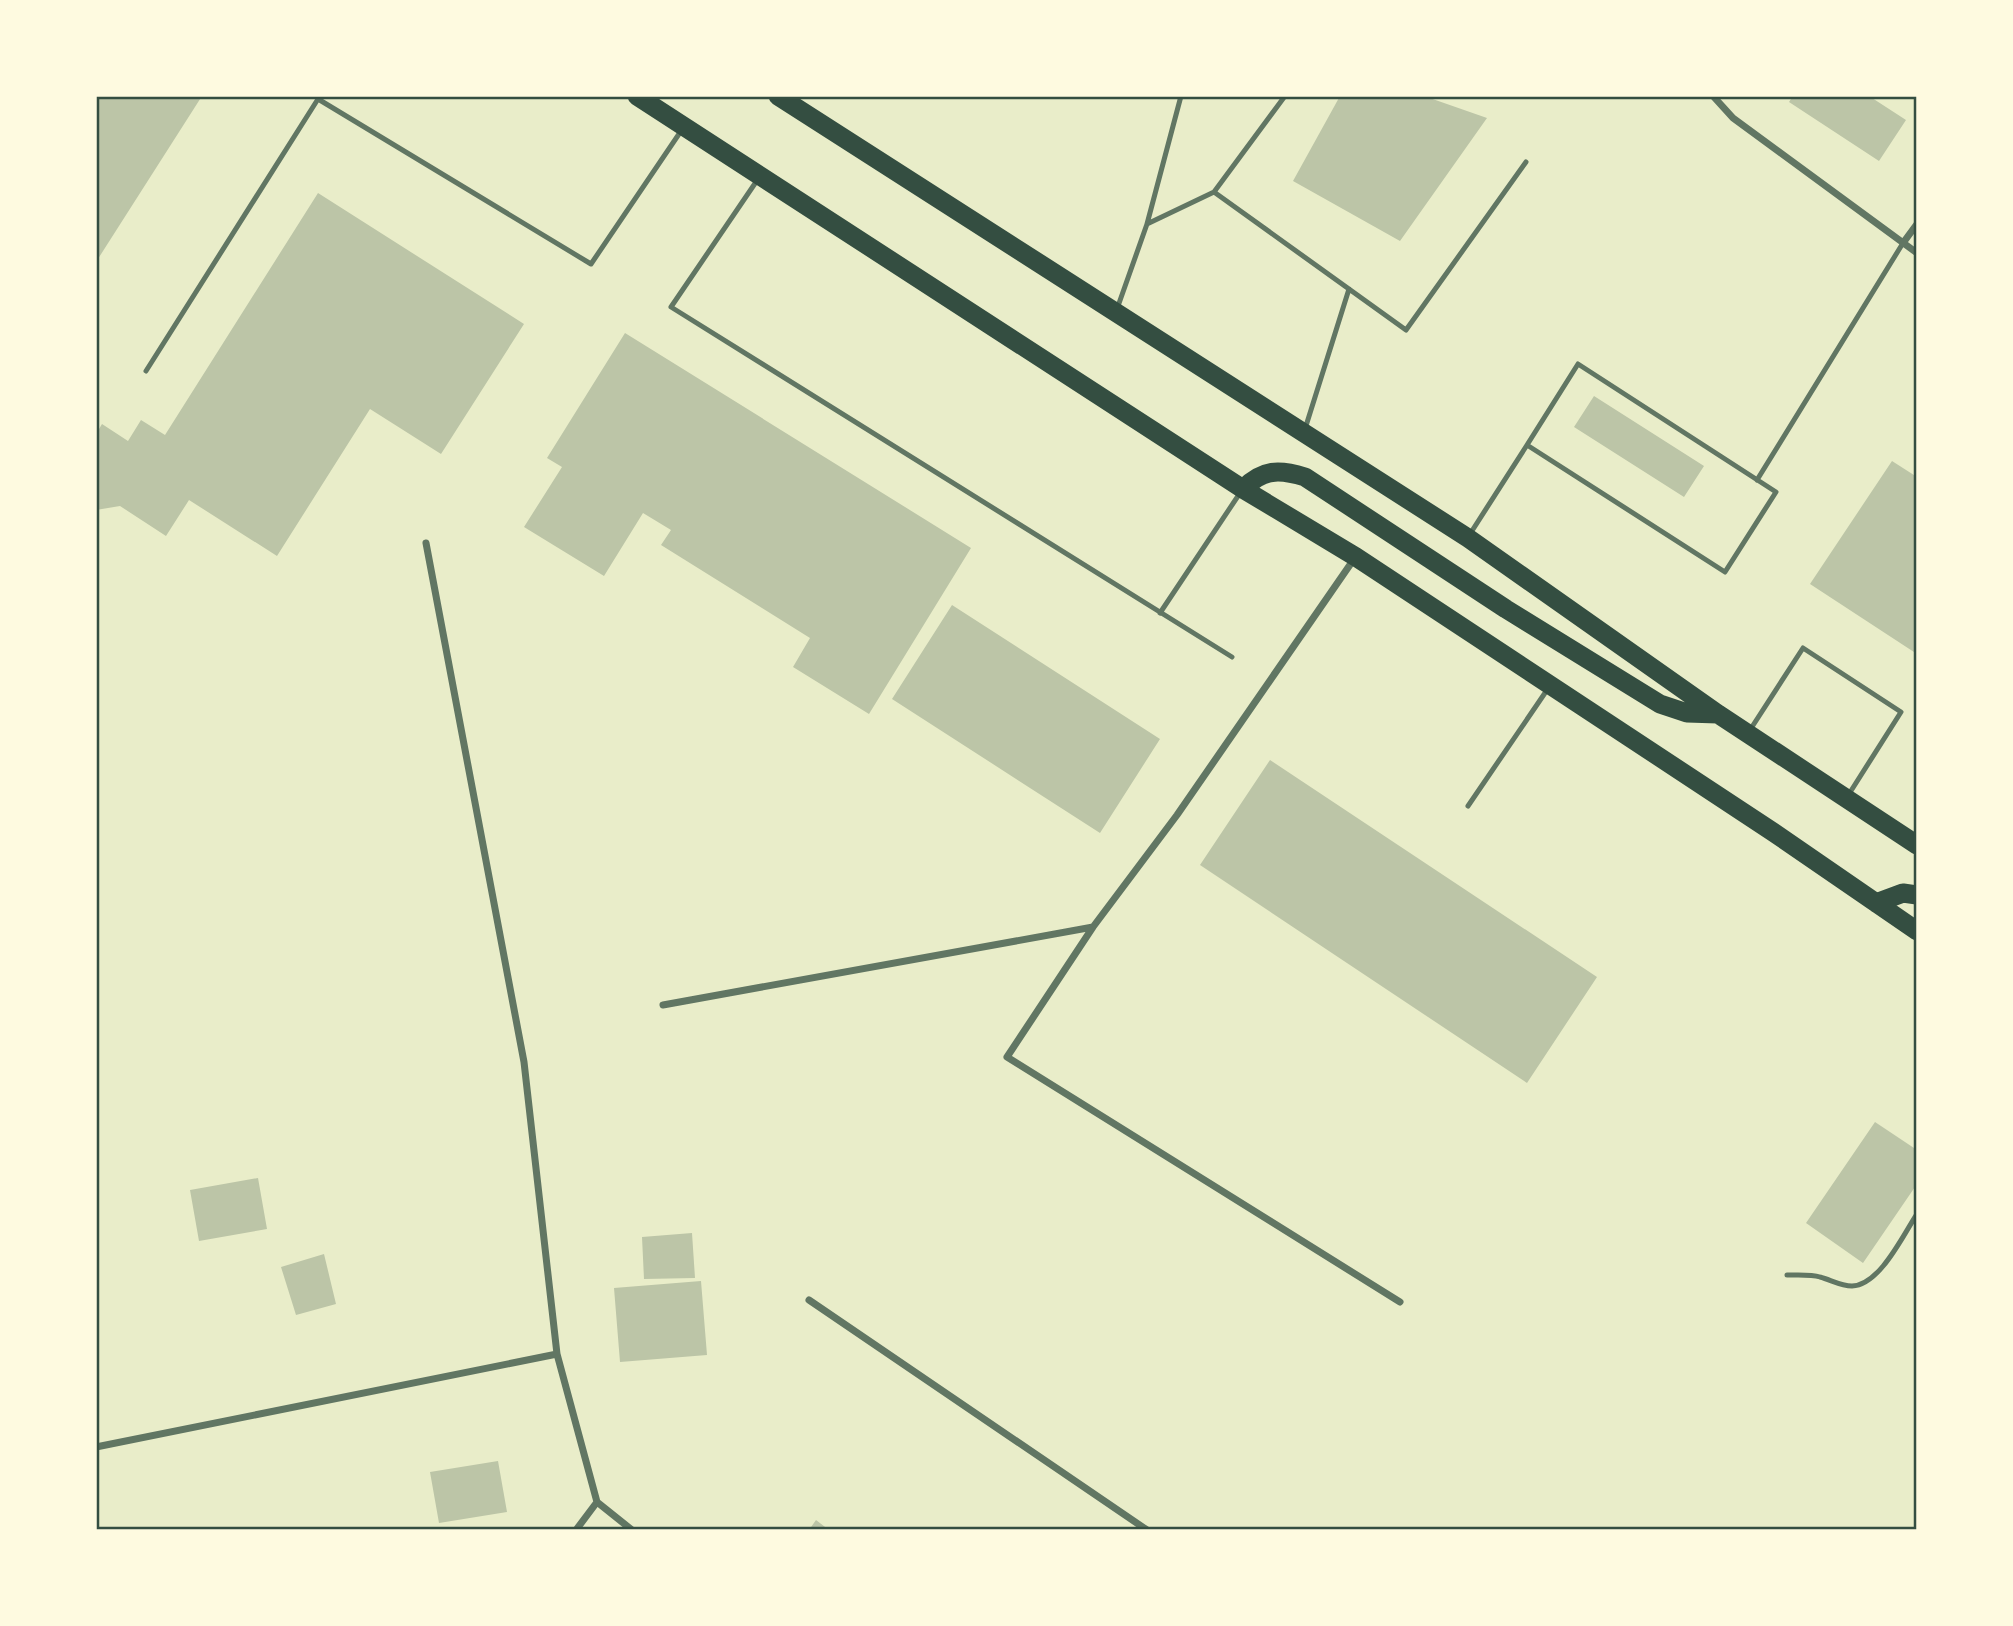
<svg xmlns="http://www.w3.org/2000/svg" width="2013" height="1626" viewBox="0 0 2013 1626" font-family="'Nunito Sans',sans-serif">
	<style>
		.building { fill: #bcc5a7 }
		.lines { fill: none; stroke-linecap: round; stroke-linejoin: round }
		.service { stroke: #617663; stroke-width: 5 }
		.minor { stroke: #617663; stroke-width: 7 }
		.trunk { stroke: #344e41; stroke-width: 19 }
		.neatline { fill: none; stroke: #344e41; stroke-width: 2.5 }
	</style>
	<rect width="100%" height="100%" fill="#e9edc9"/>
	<path class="building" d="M96 96H202L96 262Z
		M1340 96H1424L1487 118 1400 241 1293 181Z
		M1793 96H1869L1906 120 1879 161 1789 102Z
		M318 193 524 324 441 454 370 409 277 556 189 500 166 536 120 506 96 510V434L102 424 128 441 141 420 165 435Z
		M625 333 971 548 869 714 793 667 810 638 661 545 671 530 643 513 604 576 524 527 562 467 547 458Z
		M1594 396 1704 466 1684 497 1574 427Z
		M1892 461 1917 477V654L1810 584Z
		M952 605 1160 739 1100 833 892 699Z
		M1270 760 1597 977 1527 1083 1200 865Z
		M1875 1122 1917 1150V1184L1863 1263 1806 1223Z
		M258 1178 267 1229 199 1241 190 1190Z
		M692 1233 695 1278 644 1279 642 1237Z
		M324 1254 336 1304 296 1315 281 1267Z
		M701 1281 707 1355 620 1362 614 1288Z
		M498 1461 507 1512 439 1523 430 1472Z
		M816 1520 829 1530H809Z"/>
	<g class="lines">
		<path class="service" d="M1285 96 1214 192 1406 330 1526 162
			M1517 96H1521
			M318 99 591 264 681 131
			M758 179 671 307 1232 657
			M1147 224 1181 96
			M1117 309 1147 224 1214 192
			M1578 364 1776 492 1725 572 1527 445Z
			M146 371 318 99
			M1305 429 1349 289
			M1757 480 1903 243
			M1470 534 1527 445
			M1160 613 1240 493
			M1750 730 1803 648 1901 712 1849 794
			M1468 806 1547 690
			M1787 1275C1798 1275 1811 1274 1820 1277 1831 1280 1841 1286 1852 1286 1880 1285 1903 1235 1917 1214"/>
		<path class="minor" d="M1713 96 1733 118 1917 253
			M1903 243 1917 224
			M426 543 524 1062 557 1354 597 1502
			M1093 927 1177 815 1354 559
			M663 1005 1093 927 1007 1057 1400 1302
			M809 1300 1147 1530
			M96 1447 557 1354
			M597 1502 632 1530
			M576 1530 597 1502"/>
		<path class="trunk" d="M637 96 1243 489 1356 557 1773 832 1917 931
			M778 96 1468 538 1718 714 1917 845
			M1243 489C1263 469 1279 469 1305 477L1506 609 1660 704 1687 713 1718 714
			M1876 903 1903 893 1917 895"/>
	</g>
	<rect width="2013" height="1626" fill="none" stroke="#fefae0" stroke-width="196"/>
	<rect x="98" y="98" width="1817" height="1430" class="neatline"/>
</svg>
